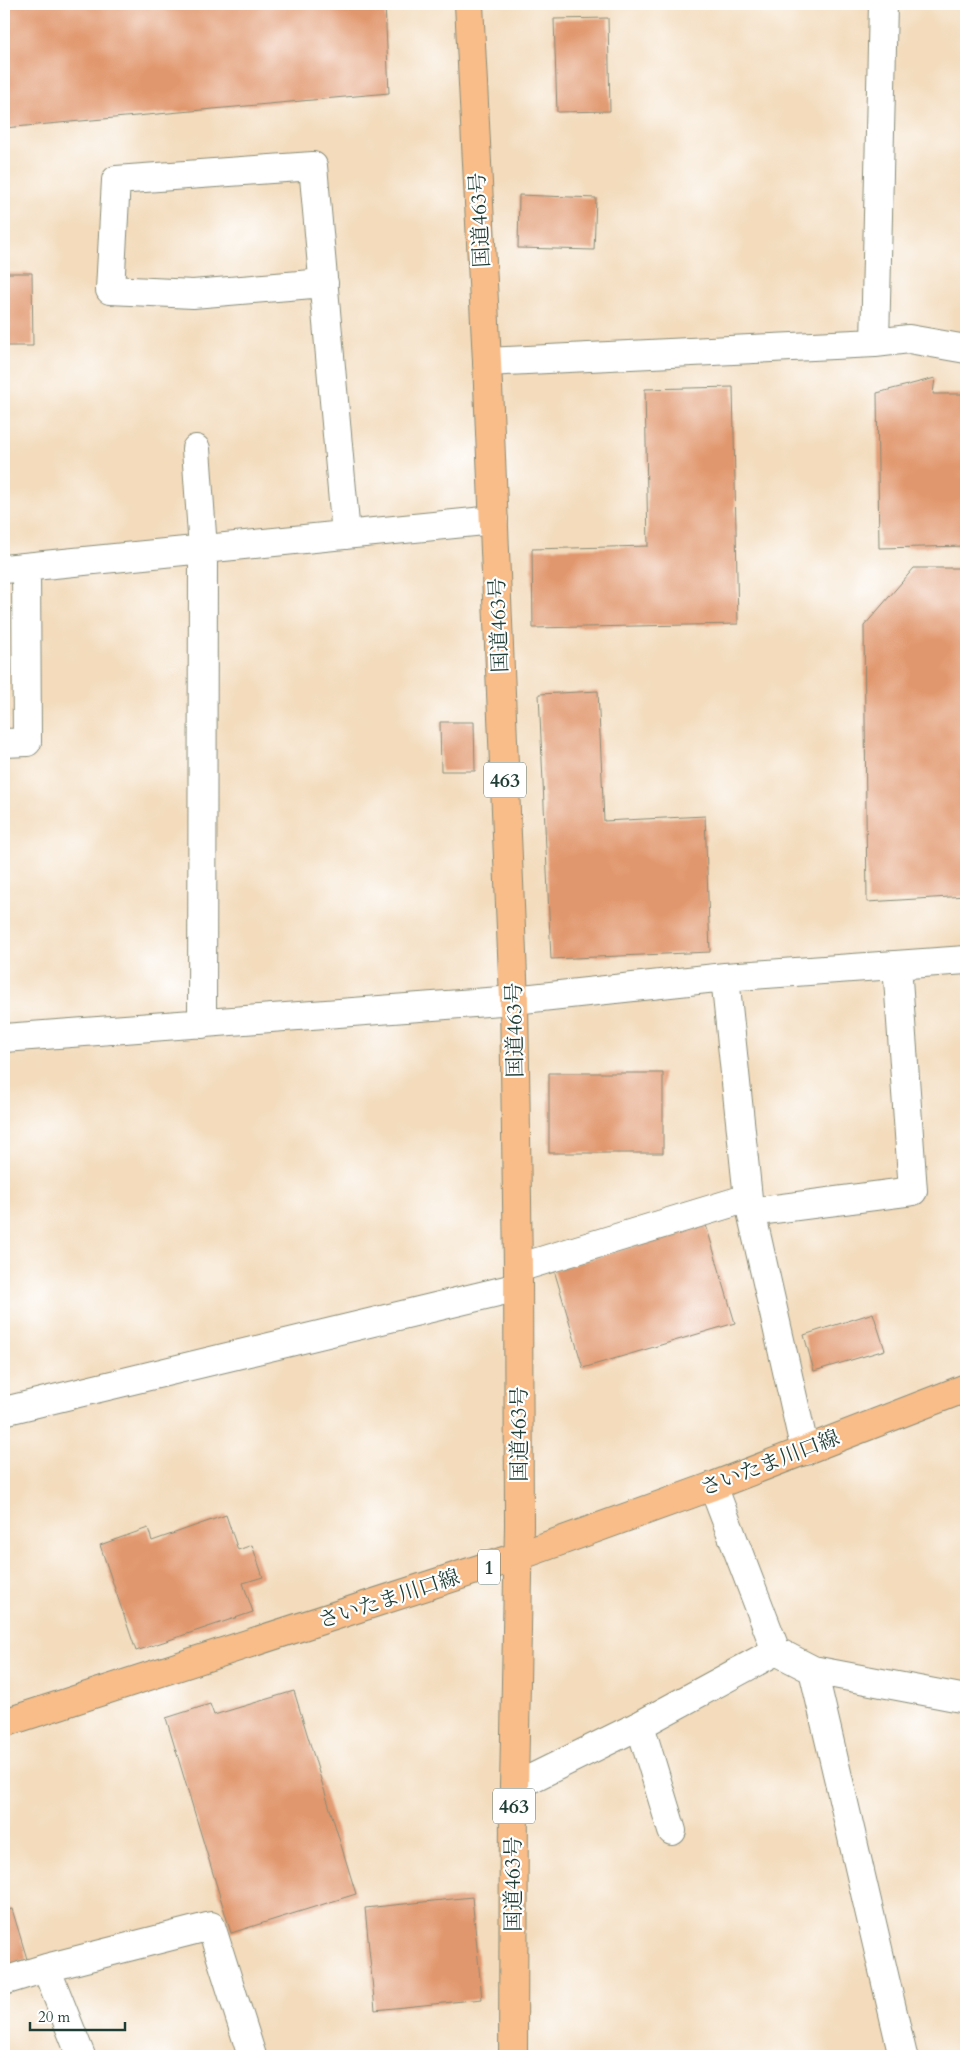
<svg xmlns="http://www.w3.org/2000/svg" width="970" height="2060" viewBox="0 0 970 2060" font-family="Cardo,'Noto Serif JP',serif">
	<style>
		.building { fill: #e1976d }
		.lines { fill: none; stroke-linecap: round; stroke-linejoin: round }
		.minor-casing { stroke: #898c78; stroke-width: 30 }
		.primary-casing { stroke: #898c78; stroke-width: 30 }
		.trunk-casing { stroke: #898c78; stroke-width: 30 }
		.minor { stroke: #fff; stroke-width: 28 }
		.primary { stroke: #f8bd89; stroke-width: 28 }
		.trunk { stroke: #f8bd89; stroke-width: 28 }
		.labels { text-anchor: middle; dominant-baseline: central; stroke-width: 4.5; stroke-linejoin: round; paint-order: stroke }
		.shield { fill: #fff; stroke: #627771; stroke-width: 1 }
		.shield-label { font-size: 20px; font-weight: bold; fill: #1f3d34 }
		.street-label { font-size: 21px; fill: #1f3d34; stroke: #fff }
	</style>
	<rect width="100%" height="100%" fill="#fff"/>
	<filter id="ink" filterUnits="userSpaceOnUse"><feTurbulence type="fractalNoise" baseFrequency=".02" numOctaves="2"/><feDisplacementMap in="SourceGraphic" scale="10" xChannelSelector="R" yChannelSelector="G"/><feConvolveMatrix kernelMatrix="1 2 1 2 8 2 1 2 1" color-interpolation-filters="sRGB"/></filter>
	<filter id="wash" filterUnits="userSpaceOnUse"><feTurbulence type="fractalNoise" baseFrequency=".0096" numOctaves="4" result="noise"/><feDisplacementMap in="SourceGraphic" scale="20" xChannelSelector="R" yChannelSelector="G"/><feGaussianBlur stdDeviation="1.12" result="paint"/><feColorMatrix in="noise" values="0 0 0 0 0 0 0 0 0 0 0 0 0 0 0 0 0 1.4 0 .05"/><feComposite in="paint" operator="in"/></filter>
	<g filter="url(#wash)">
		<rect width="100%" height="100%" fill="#f3dbbc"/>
		<g id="blocks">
			<path class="building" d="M4 4H385L389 93 4 128Z
				M608 18 610 111 557 112 554 19Z
				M519 195 596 198 594 250 518 248Z
				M4 273H32L33 346H4Z
				M935 378 933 394H966V546L879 548 877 393Z
				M733 387 738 624 533 628 532 549 648 546 645 389Z
				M914 568H966V896L867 902 864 626Z
				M598 691 604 821 705 816 710 952 551 959 539 694Z
				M440 722H474L475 771H441Z
				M549 1073H663V1153H549Z
				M706 1225 735 1323 583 1368 554 1270Z
				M873 1313 885 1350 814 1371 804 1335Z
				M226 1515 238 1550 252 1545 263 1577 243 1583 253 1612 136 1651 100 1545 148 1528 152 1541Z
				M294 1691 356 1894 231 1933 166 1718 210 1704 214 1715Z
				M4 1887 8 1901 4 1902Z
				M472 1897 482 1999 375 2010 365 1908Z
				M12 1909 27 1959 16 1962 17 1967 4 1969V1911Z"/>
		</g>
	</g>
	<g filter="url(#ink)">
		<use href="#blocks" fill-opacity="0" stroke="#898c78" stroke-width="1"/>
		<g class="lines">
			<g class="minor-casing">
				<path id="minor" d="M324 283 193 294 110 290 116 180 313 166 346 535
					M875 343 883 4
					M487 362 875 343 909 339 966 349
					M196 449 203 549 202 1024
					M4 569 494 520
					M4 743 27 742 26 567
					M725 977 748 1198 805 1451
					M4 1038 514 1000 725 977 966 960
					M751 1212 913 1191 897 965
					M518 1268 748 1198
					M4 1411 518 1287
					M713 1486 776 1651 813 1670 966 1699
					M813 1670 903 2056
					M640 1725 672 1831
					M514 1787 640 1725 776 1651
					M46 1968 211 1926 252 2056
					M4 1981 46 1968 81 2056"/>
			</g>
			<g class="primary-casing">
				<path id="primary" d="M4 1723 519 1556 713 1486 966 1388"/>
			</g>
			<g class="trunk-casing">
				<path id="trunk" d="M469 4 487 362 514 1000 518 1268 519 1525 514 1787 513 2056"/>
			</g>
			<use href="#minor" class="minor"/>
			<use href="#primary" class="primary"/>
			<use href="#trunk" class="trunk"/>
		</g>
	</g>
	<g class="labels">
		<g class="shield">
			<rect x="484" y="762.5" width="42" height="35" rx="4"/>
			<rect x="478" y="1549.5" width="22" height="35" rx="4"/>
			<rect x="493" y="1788.5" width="42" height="35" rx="4"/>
		</g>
		<g class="shield-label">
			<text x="505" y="780">463</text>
			<text x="489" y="1567">1</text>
			<text x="514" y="1806">463</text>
		</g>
		<g class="street-label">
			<text transform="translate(480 220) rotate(-93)">国道463号</text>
			<text transform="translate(499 625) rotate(-92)">国道463号</text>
			<text transform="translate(515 1030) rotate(-91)">国道463号</text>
			<text transform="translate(519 1434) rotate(-90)">国道463号</text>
			<text transform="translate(770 1463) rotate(-21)">さいたま川口線</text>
			<text transform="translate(389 1599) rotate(-18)">さいたま川口線</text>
			<text transform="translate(513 1884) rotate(-90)">国道463号</text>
		</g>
	</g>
	<rect width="970" height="2060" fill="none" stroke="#fff" stroke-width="20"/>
	<path d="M30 2022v8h95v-8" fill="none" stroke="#1f3d34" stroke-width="2.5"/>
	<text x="38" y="2022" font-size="15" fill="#1f3d34" stroke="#ffffff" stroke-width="4" paint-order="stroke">20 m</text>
</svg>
